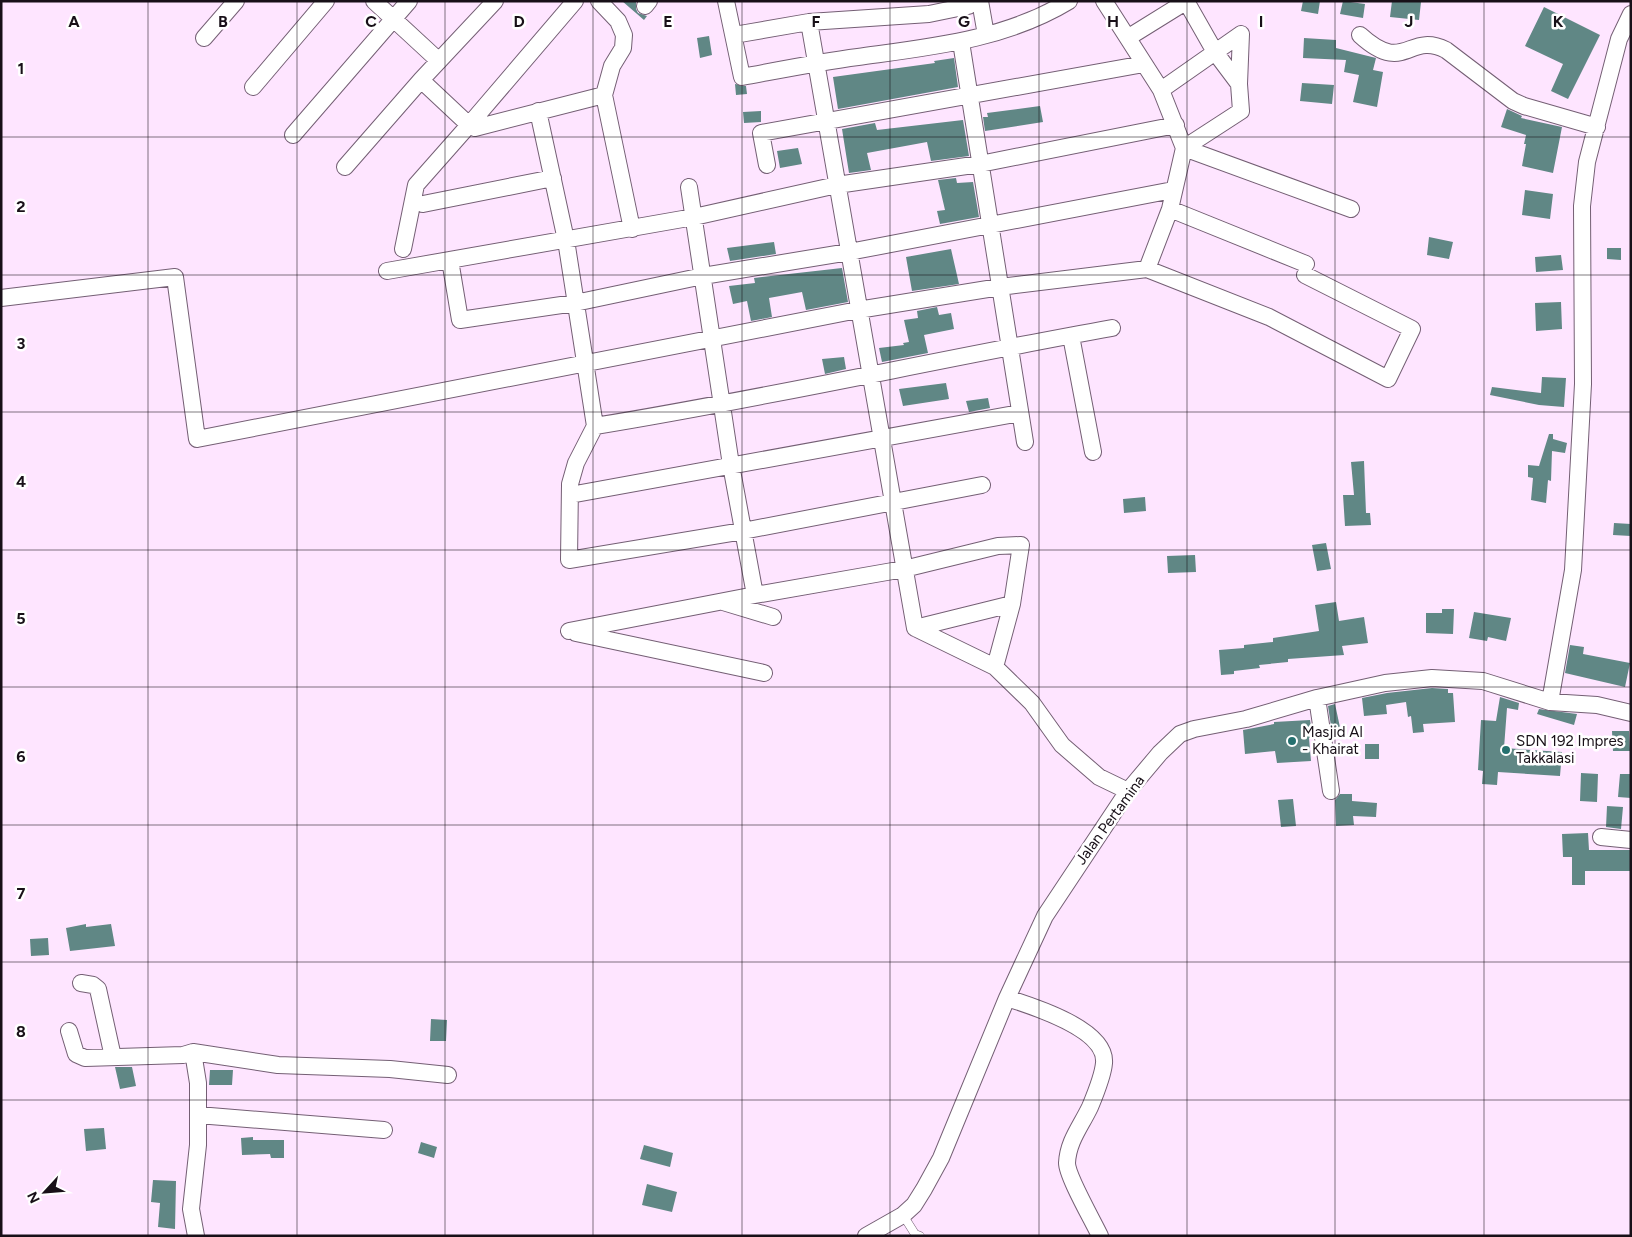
<svg xmlns="http://www.w3.org/2000/svg" width="1632" height="1237" viewBox="0 0 1632 1237" font-family="Figtree,sans-serif">
	<style>
		.building { fill: #608785 }
		.lines { fill: none; stroke-linecap: round; stroke-linejoin: round }
		.lane-casing { stroke: #745f74; stroke-width: 9 }
		.street-casing { stroke: #745f74; stroke-width: 18 }
		.lane { stroke: #fff; stroke-width: 8 }
		.street { stroke: #fff; stroke-width: 16 }
		.grid { fill: none; stroke: #181018; stroke-width: 1; stroke-opacity: 0.55 }
		.poi-dot { fill: #25706f; stroke: #fff; stroke-width: 2 }
		.labels { text-anchor: middle; dominant-baseline: central; stroke-width: 5; stroke-linejoin: round; paint-order: stroke }
		.poi-label { font-size: 15px; fill: #181018; stroke: #fff; text-anchor: start }
		.street-label { font-size: 15px; fill: #181018; stroke: #fff }
		.grid-label { font-size: 16px; text-anchor: middle; font-weight: bold; fill: #181018; stroke: #fff; stroke-width: 5; stroke-linejoin: round; paint-order: stroke }
	</style>
	<rect width="100%" height="100%" fill="#fee5ff"/>
	<path class="building" d="M622 1H636V9L638 13 647 16 644 20Z
		M1303 1H1320L1318 14 1301 11Z
		M1343 1 1365 4 1363 18 1340 14Z
		M1392 1 1421 2 1419 20 1390 17Z
		M1544 7 1600 35 1568 99 1551 91 1563 64 1525 46Z
		M709 36 712 55 700 58 697 38Z
		M1304 38 1336 40V48L1376 58 1373 70 1383 72 1377 107 1353 102 1359 75 1344 72 1346 60 1303 58Z
		M954 58 958 87 838 109 833 77 935 63 934 61Z
		M1302 83 1334 85 1332 104 1300 101Z
		M735 84 746 86 747 94 736 95Z
		M1040 106 1043 122 985 131 983 117H988L987 113Z
		M1507 109 1522 116 1521 118 1562 127 1553 173 1522 166 1526 144H1524L1526 135 1501 127Z
		M761 111V122L744 123 743 112Z
		M963 120 969 156 931 161 927 142 867 153 871 170 849 173 842 129 875 123 877 130Z
		M798 148 802 164 780 168 777 151Z
		M956 178 957 183 973 182 979 217 940 224 937 211 945 210 938 180Z
		M1525 190 1553 194 1550 219 1522 215Z
		M1429 237 1453 242 1449 259 1427 255Z
		M774 242 776 254 730 261 727 248Z
		M1607 248H1621V260L1607 259Z
		M951 249 959 284 912 291 906 257Z
		M1561 255 1563 270 1536 272 1535 257Z
		M842 268 848 302 806 310 802 292 769 298 772 317 751 321 747 301 733 304 729 286 755 283 754 278Z
		M1561 302 1562 329 1536 331 1535 303Z
		M937 307 939 315 951 313 954 329 924 335 928 353 882 362 879 348 904 345 903 343 909 342 904 320 918 318 917 311Z
		M844 357 846 369 825 374 822 359Z
		M1542 377 1566 378 1564 407 1539 405 1490 395 1492 387 1541 393Z
		M946 383 949 399 903 406 899 389Z
		M988 398 990 408 969 412 966 401Z
		M1549 434H1553V439L1567 443 1565 453 1552 451 1551 481 1548 480 1546 503 1531 500 1533 478 1528 477V465L1539 466Z
		M1364 461 1366 513H1370L1371 525 1345 526 1343 495H1354L1351 462Z
		M1145 497 1146 511 1124 513 1123 499Z
		M1614 523 1631 524V536L1613 535Z
		M1326 543 1331 569 1317 571 1312 545Z
		M1195 555 1196 572 1168 573 1167 556Z
		M1336 602 1339 621 1364 617 1368 643 1342 646 1344 655 1288 659V662L1259 665 1260 668 1234 671V674L1221 675 1219 650 1244 648V645L1273 642V638L1319 631 1315 605Z
		M1442 609H1454L1453 634 1426 633V613H1442Z
		M1474 612 1511 618 1506 641 1488 637 1487 641 1469 638Z
		M1570 645 1584 647 1583 654 1630 663 1625 687 1565 673Z
		M1432 688 1448 689V693H1453L1455 722 1423 724 1424 732 1413 733 1411 716 1408 717 1406 702 1386 705 1387 714 1364 716 1362 698 1387 693Z
		M1500 697 1519 703 1518 710 1507 708 1504 748 1562 752 1560 776 1498 772 1497 785 1482 784 1483 771 1478 770 1481 720 1496 721Z
		M1335 704 1341 732 1332 733 1328 706Z
		M1539 709 1577 714 1574 725 1537 714Z
		M1310 720 1313 737 1309 738 1311 761 1277 763 1275 751 1245 754 1243 730 1274 724V722Z
		M1612 731H1629L1630 751H1613Z
		M1365 744H1379V759H1365Z
		M1581 773 1598 774 1597 802 1580 801Z
		M1620 774H1631V798L1618 797Z
		M1340 794H1352V801L1377 803 1376 817 1353 816 1354 825 1336 826 1335 800Z
		M1293 799 1296 826 1281 827 1278 800Z
		M1607 806 1623 807 1621 829 1606 827Z
		M1588 833 1589 850H1631V871H1585V885H1572V857H1563L1562 834Z
		M86 924V927L111 924 115 946 70 951 66 928Z
		M48 938 49 955 31 956 30 939Z
		M431 1019 447 1020 446 1041H430Z
		M115 1067H132L136 1086 120 1089Z
		M210 1070H233L232 1085H209Z
		M104 1128 106 1149 86 1151 84 1129Z
		M253 1137V1140H284V1158H271L270 1154 242 1155 241 1138Z
		M421 1142 437 1147 434 1158 418 1153Z
		M644 1145 673 1153 670 1167 640 1159Z
		M153 1180 176 1181 175 1229 158 1227 160 1203 151 1202Z
		M647 1184 677 1192 672 1212 642 1205Z"/>
	<g class="lines">
		<g class="lane-casing">
			<path id="lane" d="M903 1215 915 1234 920 1236"/>
		</g>
		<g class="street-casing">
			<path id="street" d="M374 1 439 61
				M726 1 742 77C780 70 819 62 858 57 930 47 1005 40 1069 1
				M980 1 986 35
				M1104 1 1161 90 1184 148 1170 209 1147 269
				M645 6 649 1
				M809 22 915 628
				M734 35 809 22 929 14 968 6
				M1360 35C1405 76 1408 31 1446 50L1513 101 1524 106 1597 127
				M1129 37 1187 1
				M204 38 236 1
				M961 42 1025 442
				M421 80 469 125 575 1
				M253 87 326 1
				M1161 90 1241 34 1239 84
				M604 95 632 229
				M538 111 566 240 595 426C768 398 939 359 1112 328
				M293 135 409 1
				M1184 148 1241 111 1239 84 1215 52 1186 1
				M1184 148 1351 209
				M767 165 761 133 1144 64
				M345 167 421 80 495 1
				M689 187 731 465 755 595
				M423 204 553 178
				M1170 209 1306 264
				M403 249 416 185 469 125 475 128 604 95 612 66 623 48 624 35 618 21 599 1
				M450 260 460 320 575 303 703 276 849 252 1173 190
				M387 271 694 217 837 185 980 164 1176 125
				M1 298 175 277 197 439 858 310 1000 287 1147 269 1269 317 1388 379 1412 329 1305 275
				M1071 336 1093 452
				M595 426 576 463 570 484 569 560 743 531 982 485
				M570 495 1020 413
				M723 602 773 617
				M915 628 995 667 1032 703 1062 745 1099 777 1128 791
				M915 628 1012 604
				M569 631 755 595 904 569 998 546 1021 545 1012 604 995 667
				M576 633 764 673
				M1317 698 1331 791
				M1550 702 1573 570 1583 384 1582 206 1587 162 1619 39 1631 14
				M1601 837 1631 840
				M81 983 93 985 98 989 113 1057
				M1007 998C1032 1006 1107 1029 1104 1063 1103 1076 1095 1095 1090 1107 1081 1126 1068 1141 1067 1163 1067 1176 1093 1221 1100 1236
				M69 1031 76 1054 85 1058 183 1055 193 1052 198 1083V1145L191 1209 196 1236
				M193 1052 278 1065 390 1069 448 1075
				M198 1115 384 1130
				M866 1236 903 1215 914 1205 924 1189 941 1158 1007 998 1045 916 1128 791 1160 753 1180 734 1194 729 1246 719 1317 698 1385 683 1432 678 1483 681 1550 702 1597 705 1631 713"/>
		</g>
		<use href="#lane" class="lane"/>
		<use href="#street" class="street"/>
	</g>
	<path class="grid" d="M148 1V1236M297 1V1236M445 1V1236M593 1V1236M742 1V1236M890 1V1236M1039 1V1236M1187 1V1236M1335 1V1236M1484 1V1236M1 137H1631M1 275H1631M1 412H1631M1 550H1631M1 687H1631M1 825H1631M1 962H1631M1 1100H1631"/>
	<g class="poi-dot">
		<circle cx="1292" cy="741" r="5"/>
		<circle cx="1506" cy="750" r="5"/>
	</g>
	<g class="labels">
		<g class="poi-label">
			<text x="1302" y="732">Masjid Al<tspan x="1302" dy="17">- Khairat</tspan></text>
			<text x="1516" y="741">SDN 192 Impres<tspan x="1516" dy="17">Takkalasi</tspan></text>
		</g>
		<g class="street-label">
			<text transform="translate(1110 820) rotate(-54)">Jalan Pertamina</text>
		</g>
	</g>
	<g class="grid-label">
		<text x="74" y="27">A</text>
		<text x="223" y="27">B</text>
		<text x="371" y="27">C</text>
		<text x="519" y="27">D</text>
		<text x="668" y="27">E</text>
		<text x="816" y="27">F</text>
		<text x="964" y="27">G</text>
		<text x="1113" y="27">H</text>
		<text x="1261" y="27">I</text>
		<text x="1409" y="27">J</text>
		<text x="1558" y="27">K</text>
		<text x="21" y="74">1</text>
		<text x="21" y="212">2</text>
		<text x="21" y="349">3</text>
		<text x="21" y="487">4</text>
		<text x="21" y="624">5</text>
		<text x="21" y="762">6</text>
		<text x="21" y="899">7</text>
		<text x="21" y="1037">8</text>
	</g>
	<rect width="1632" height="1237" fill="none" stroke="#181018" stroke-width="5"/>
	<g transform="translate(45 1192) rotate(244)" stroke="#ffffff" stroke-width="4" paint-order="stroke">
	<path d="M0-4L9 19L0 12L-9 19Z" fill="#181018"/>
	<text y="-8" font-size="14" font-weight="bold" text-anchor="middle" fill="#181018">N</text>
	</g>
</svg>
